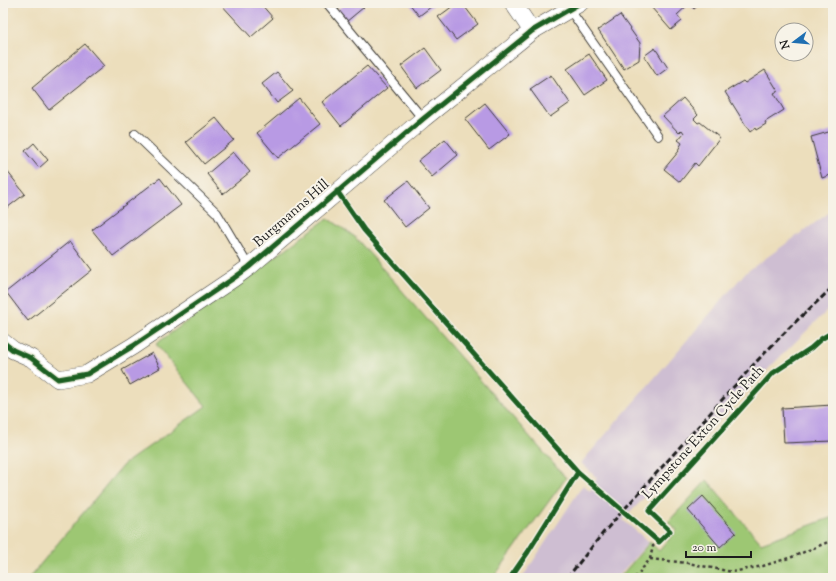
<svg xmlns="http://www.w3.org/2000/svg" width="836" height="581" viewBox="0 0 836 581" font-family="'Sorts Mill Goudy',serif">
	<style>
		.industrial { fill: #cebed2 }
		.green { fill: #9dc773; stroke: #5c7248 }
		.building { fill: #b89ae4 }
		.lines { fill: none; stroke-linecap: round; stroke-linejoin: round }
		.service-casing { stroke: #3b3934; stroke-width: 10 }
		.minor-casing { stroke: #3b3934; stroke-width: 18 }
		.path { stroke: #3b3934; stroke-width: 2.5; stroke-dasharray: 3 3; stroke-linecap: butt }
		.service { stroke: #fff; stroke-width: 8 }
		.minor { stroke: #fff; stroke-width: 17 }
		.rail { stroke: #1c1c1c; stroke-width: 3; stroke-dasharray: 6 3; stroke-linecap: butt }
		.cycleway-casing { stroke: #f7f3e8; stroke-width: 8 }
		.cycleway { stroke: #1b5e20; stroke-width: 5 }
		.labels { text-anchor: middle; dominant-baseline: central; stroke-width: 4; stroke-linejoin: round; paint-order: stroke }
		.street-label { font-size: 14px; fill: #1c1c1c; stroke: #f7f3e8 }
	</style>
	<rect width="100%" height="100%" fill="#f7f3e8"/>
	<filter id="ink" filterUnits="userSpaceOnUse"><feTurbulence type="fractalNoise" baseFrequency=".025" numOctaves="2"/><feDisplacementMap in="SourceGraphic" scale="8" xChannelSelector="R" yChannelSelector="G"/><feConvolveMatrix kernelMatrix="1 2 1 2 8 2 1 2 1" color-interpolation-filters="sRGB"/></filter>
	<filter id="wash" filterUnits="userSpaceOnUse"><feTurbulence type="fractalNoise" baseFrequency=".012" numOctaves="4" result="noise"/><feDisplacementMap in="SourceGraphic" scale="16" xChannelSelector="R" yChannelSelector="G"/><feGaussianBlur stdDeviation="0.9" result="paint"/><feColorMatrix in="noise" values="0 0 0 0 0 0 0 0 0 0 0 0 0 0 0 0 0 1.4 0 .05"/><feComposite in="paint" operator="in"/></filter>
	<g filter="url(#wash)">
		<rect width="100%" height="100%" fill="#ecdebc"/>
		<path class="industrial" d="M833 210V305L773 364 623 520 649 542 616 578H522L583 485 590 491 597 478 581 463 745 273Z"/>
		<path class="green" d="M328 218 355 237 566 478 493 578H29L123 465 206 406 156 344Z
			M707 480 761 543 833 517V578H619L650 542 659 551 677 530 668 522Z"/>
		<g id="blocks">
			<path class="building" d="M220 3H260L273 18 251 37Z
				M346 3H361L364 7 346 22 337 10Z
				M409 3H436L419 16Z
				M457 3H462L478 24 456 40 438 17Z
				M656 3H701L694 9 689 4 677 15 682 21 671 30 651 7Z
				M620 15 640 43 639 60 624 69 598 30Z
				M85 44 104 66 49 110 32 88Z
				M425 48 441 70 417 88 401 66Z
				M655 48 668 68 657 76 644 56Z
				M589 54 607 80 585 95 567 69Z
				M367 66 387 88 341 126 322 102Z
				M765 70 778 91 774 93 784 110 765 122 766 124 756 130 755 128 750 132 725 92 743 81 745 83Z
				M277 72 293 91 277 103 262 84Z
				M551 75 570 103 550 117 530 89Z
				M299 98 320 124 278 158 257 133Z
				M683 98 698 115 694 119 698 123 700 122 720 138 698 166 695 163 680 182 664 169 679 151 678 150 682 143 678 140 684 133 682 130 679 133 663 116Z
				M485 103 510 134 489 150 465 119Z
				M216 118 234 140 204 164 186 142Z
				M832 131 833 135V174L822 178 811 137Z
				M445 139 458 155 432 177 418 161Z
				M34 143 48 160 39 168 25 151Z
				M233 152 250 172 223 194 207 174Z
				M3 166 25 194 3 211Z
				M160 178 181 205 113 256 92 230Z
				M408 181 429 208 405 227 384 200Z
				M70 241 92 270 28 321 6 292Z
				M152 353 160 368 130 385 122 370Z
				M833 405V441L784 443 782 408Z
				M703 496 736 533 720 547 688 510Z"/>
		</g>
	</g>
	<g filter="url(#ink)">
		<use href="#blocks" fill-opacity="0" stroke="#3b3934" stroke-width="1"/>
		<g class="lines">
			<g class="service-casing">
				<path id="service" d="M327 3 423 119
					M570 10 658 136
					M135 134 217 213 249 267"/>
			</g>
			<g class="minor-casing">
				<path id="minor" d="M513 3 532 31
					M3 342 13 350 31 358 58 379 87 374 133 346 234 278 249 267 423 119 532 31 580 3"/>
			</g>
			<path class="path" d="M650 559 688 563 732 572 763 566 792 557 833 540
				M635 578 650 559 653 546 659 542"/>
			<use href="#service" class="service"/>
			<use href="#minor" class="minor"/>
			<path class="rail" d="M567 578 603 533 755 363 791 326 833 287"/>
			<g class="cycleway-casing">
				<path id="cycleway" d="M337 191 364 230 578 472 659 542 670 531 649 511 773 373 811 348 821 339 833 332
					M3 342 13 350 31 358 58 379 87 374 133 346 234 278 249 267 423 119 532 31 580 3
					M510 578 528 552 578 472"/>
			</g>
			<use href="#cycleway" class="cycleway"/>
		</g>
	</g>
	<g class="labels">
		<g class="street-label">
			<text transform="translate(292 214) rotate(-41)">Burgmanns Hill</text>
			<text transform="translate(704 433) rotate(-48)">Lympstone Exton Cycle Path</text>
		</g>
	</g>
	<rect width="836" height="581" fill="none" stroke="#f7f3e8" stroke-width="16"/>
	<g transform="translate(794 42) rotate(254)"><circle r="19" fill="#f7f3e8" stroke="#9f9d96"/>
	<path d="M0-3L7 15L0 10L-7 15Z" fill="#1f6fb2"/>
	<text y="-6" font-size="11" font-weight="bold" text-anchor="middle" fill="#1c1c1c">N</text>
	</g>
	<path d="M686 551v6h65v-6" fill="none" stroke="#1c1c1c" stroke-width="2"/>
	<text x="692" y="551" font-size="12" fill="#1c1c1c" stroke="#f7f3e8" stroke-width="3" paint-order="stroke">20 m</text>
</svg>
